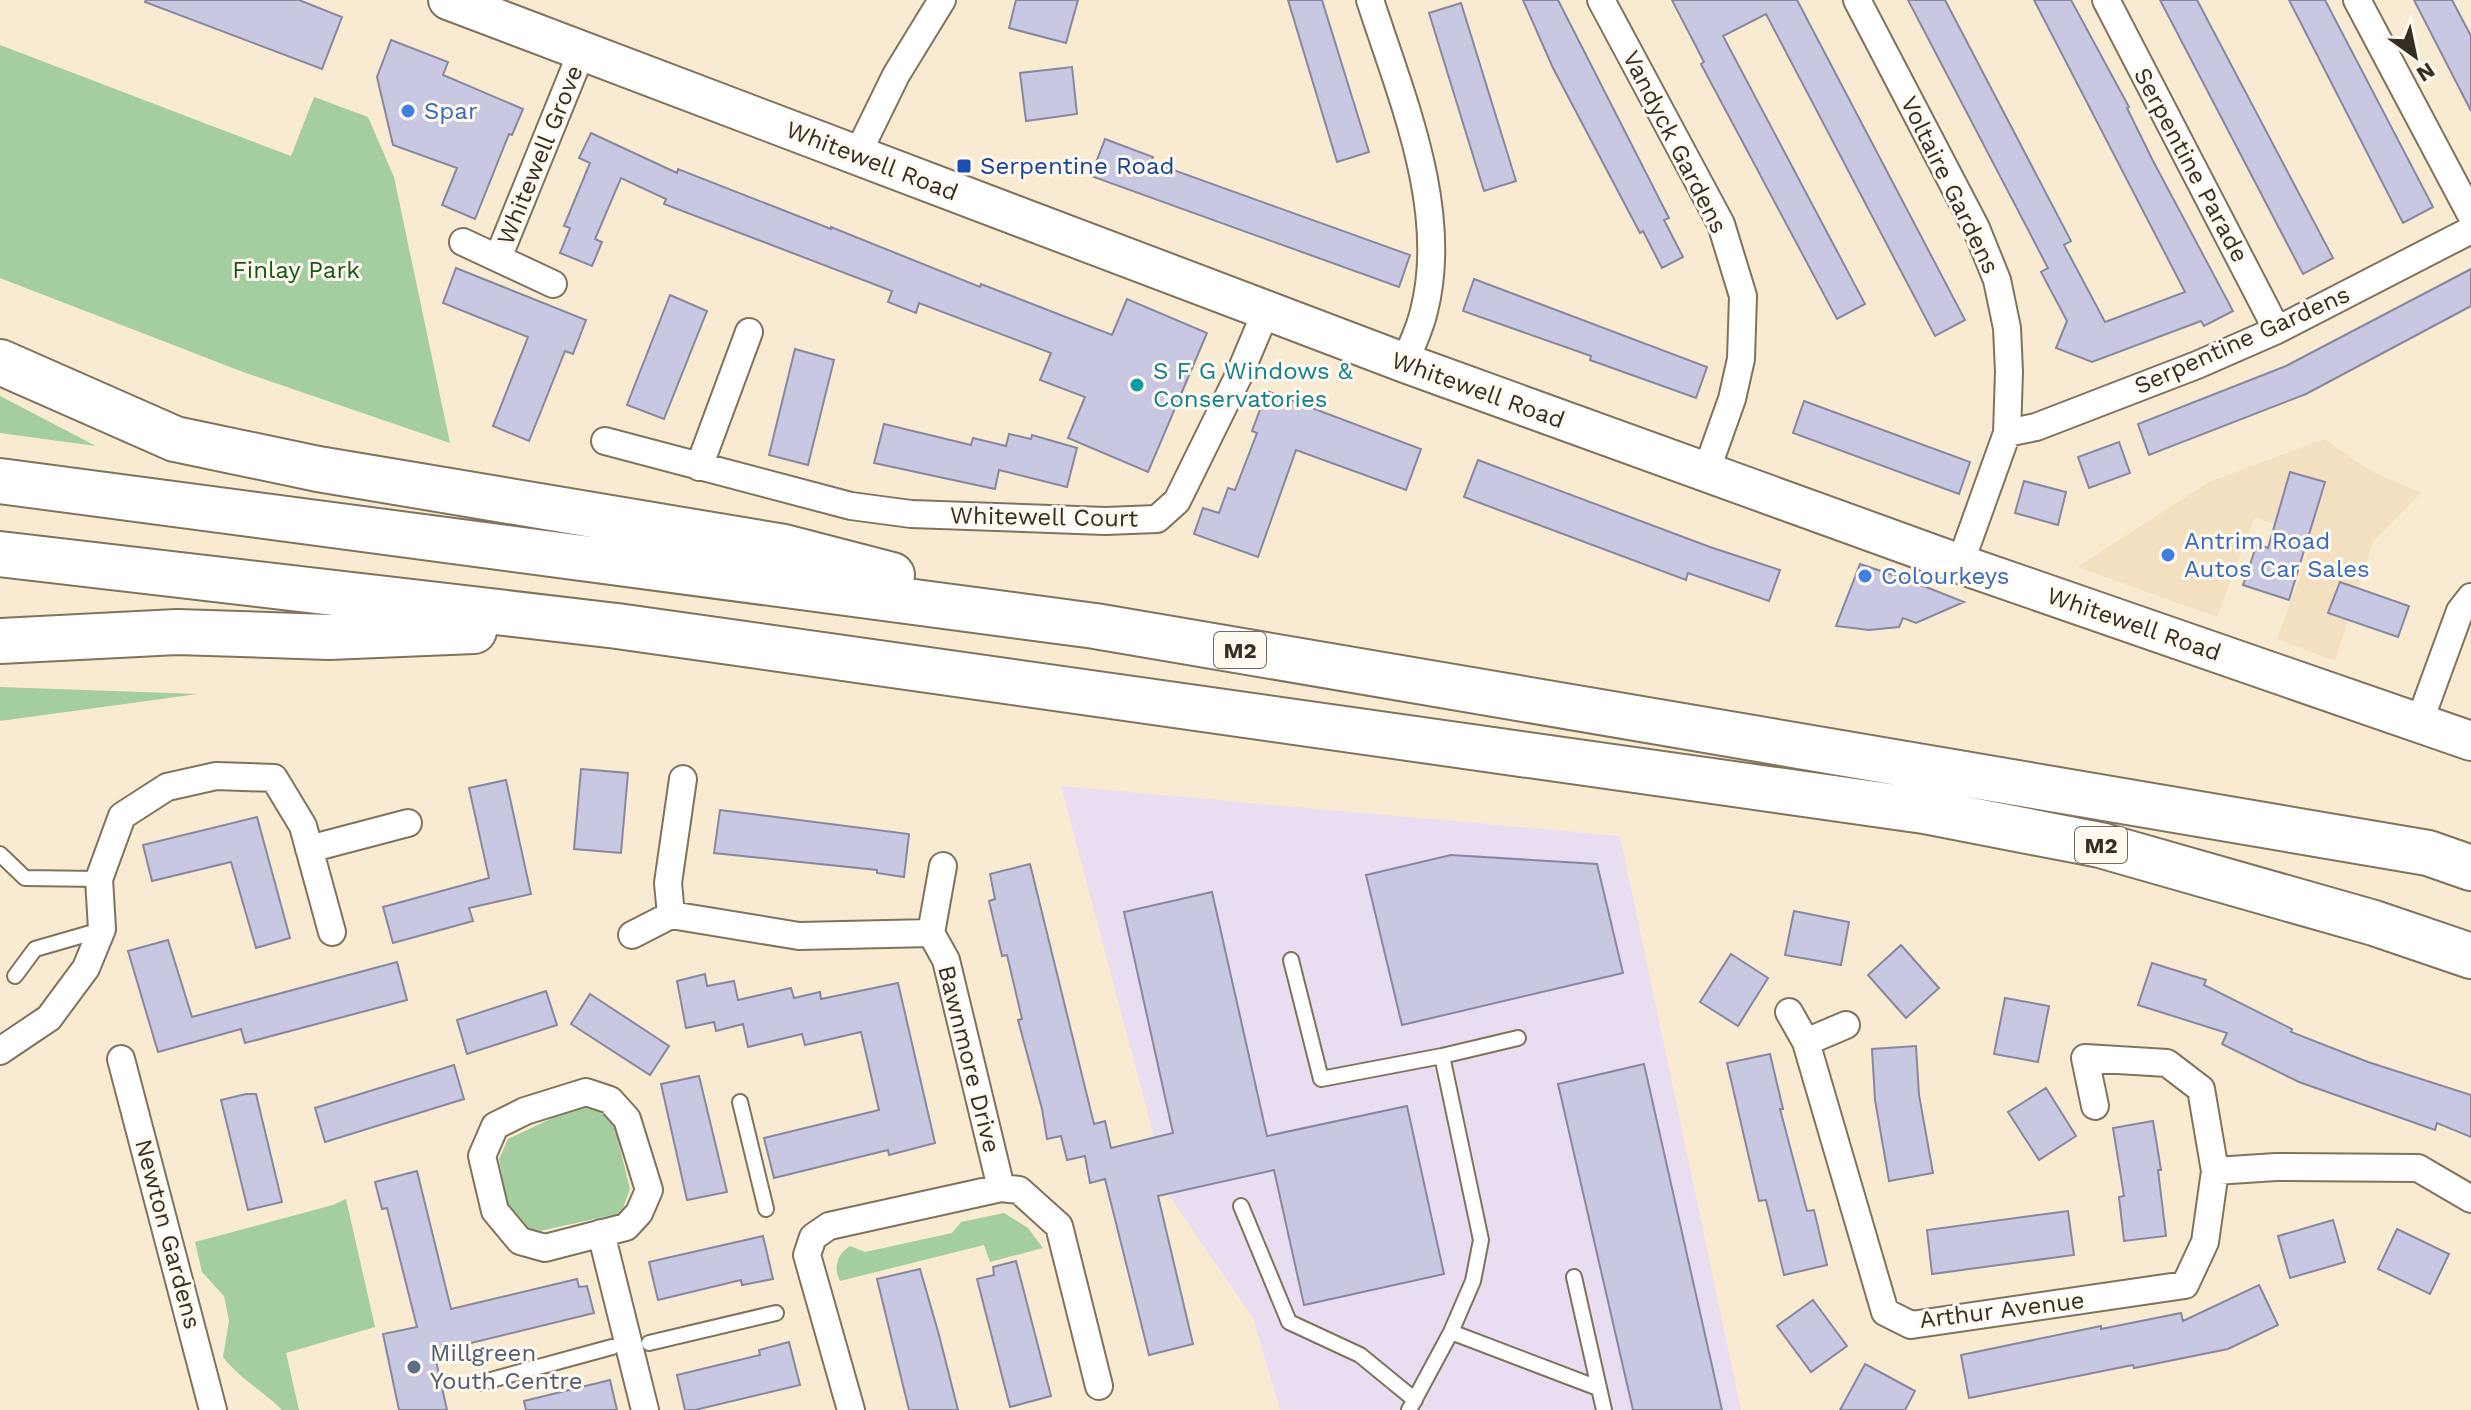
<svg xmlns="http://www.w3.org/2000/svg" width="2471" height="1410" viewBox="0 0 2471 1410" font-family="'Work Sans',sans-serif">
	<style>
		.built { fill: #f3e0c1 }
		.industrial { fill: #e9ddf2 }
		.green { fill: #a4cda0 }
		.building { fill: #c9c8e2; stroke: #88879f; stroke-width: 2 }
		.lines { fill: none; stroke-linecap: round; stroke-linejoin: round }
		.lane-casing { stroke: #80725d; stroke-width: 18 }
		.street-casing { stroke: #80725d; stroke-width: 30 }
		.secondary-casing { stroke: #80725d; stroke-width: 42 }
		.highway-casing { stroke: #80725d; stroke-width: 48 }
		.lane { stroke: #fff; stroke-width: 14 }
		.street { stroke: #fff; stroke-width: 26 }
		.secondary { stroke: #fff; stroke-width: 38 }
		.highway { stroke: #fff; stroke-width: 44 }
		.shop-dot { fill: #3f7fe0; stroke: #fff9ef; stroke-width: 3 }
		.transit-dot { fill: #1a4fb4; stroke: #fff9ef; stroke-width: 3 }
		.culture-dot { fill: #0f9aa8; stroke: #fff9ef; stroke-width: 3 }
		.service-dot { fill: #5c6f8a; stroke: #fff9ef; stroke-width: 3 }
		.labels { text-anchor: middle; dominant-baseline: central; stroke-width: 6; stroke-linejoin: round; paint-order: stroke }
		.shield { fill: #fff9ef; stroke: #716b62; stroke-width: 2 }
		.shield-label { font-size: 22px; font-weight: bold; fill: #342e25 }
		.shop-label { font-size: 24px; fill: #366cbe; stroke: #fff9ef; text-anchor: start }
		.street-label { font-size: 24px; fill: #342e25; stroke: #fff9ef }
		.transit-label { font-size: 24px; fill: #164399; stroke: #fff9ef; text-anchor: start }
		.park-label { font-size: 24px; fill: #175716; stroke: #fff9ef }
		.culture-label { font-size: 24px; fill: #0d838f; stroke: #fff9ef; text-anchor: start }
		.service-label { font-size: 24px; fill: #4e5e75; stroke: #fff9ef; text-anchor: start }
	</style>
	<rect width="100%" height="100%" fill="#f9ebd2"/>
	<path class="built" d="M2324 439 2371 471 2421 493 2373 542 2335 661 2277 639 2314 539 2255 517 2217 617 2077 567 2209 482Z"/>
	<path class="industrial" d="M1061 786 1620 836 1741 1410H1280L1253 1318 1170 1197Z"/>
	<path class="green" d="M0 45 291 156 314 97 368 117 394 177 450 443 243 372 0 278Z
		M0 396 96 446 0 433Z
		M0 687 198 694 0 721Z
		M589 1105 607 1117 615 1128 630 1189 623 1208 617 1214 535 1232 515 1222 509 1213 499 1159 508 1139 578 1106Z
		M346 1199 375 1327 286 1353 299 1410H282C263 1391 239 1378 223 1357L229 1321 224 1296 202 1272 195 1242 333 1205Z
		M1004 1213 1028 1228 1043 1248 990 1262 984 1245 840 1281C833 1268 837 1254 850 1246L865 1252 952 1233 961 1222Z"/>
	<path class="building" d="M146 0H299L342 17 322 69 145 2Z
		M1016 0H1078L1066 43 1009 28Z
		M1288 0H1322L1369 152 1337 162Z
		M1523 0H1558L1669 218 1664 220 1683 257 1662 268 1643 231 1640 233 1553 68Z
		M1672 0H1797L1965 320 1935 336 1766 14 1723 36 1865 304 1837 319 1701 64 1704 62Z
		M1908 0H1945L2071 241 2064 245 2105 322 2185 292 2034 0H2071L2129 107 2127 108 2152 159 2233 311 2204 326 2201 321 2092 362 2056 348 2067 321 2041 272 2048 268Z
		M2160 0H2197L2333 258 2303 274Z
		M2289 0H2325L2433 207 2403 223Z
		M2414 0H2452L2471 36V111Z
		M1461 3 1516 181 1484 191 1429 13Z
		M391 40 448 62 443 75 523 109 512 135 509 134 475 219 442 205 457 168 393 145 377 77Z
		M1072 67 1077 114 1026 121 1020 73Z
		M591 133 677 173 678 169 831 229V227L980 287 981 284 1112 335 1127 299 1207 333 1148 472 1068 438 1085 397 1040 380 1051 353 919 303 916 313 888 302 892 291 664 204 666 199 621 178 595 239 602 242 592 266 560 253 570 228 564 226 590 163 579 158Z
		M1105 139 1153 157 1151 162 1410 255 1399 287 1091 176Z
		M456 268 586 320 573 354 565 351 529 441 493 426 528 337 443 303Z
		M2471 269V306L2306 394 2149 455 2138 424 2286 366Z
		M1474 279 1707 367 1696 398 1590 360 1591 356 1463 311Z
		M670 295 707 311 664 419 627 405Z
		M795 349 834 360 808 465 769 455Z
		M1267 391 1421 449 1406 490 1296 450 1258 557 1194 534 1203 508 1219 513 1228 488 1235 490 1257 433 1252 431Z
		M1804 401 1970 462 1959 494 1793 433Z
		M884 424 971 445 973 438 1006 446 1009 434 1031 439 1032 435 1077 448 1067 487 999 470 995 489 874 463Z
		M2119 442 2130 473 2089 488 2078 457Z
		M1478 460 1710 547 1780 570 1769 601 1688 573 1686 580 1464 497Z
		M2290 472 2325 482 2289 600 2243 585 2257 544 2268 548Z
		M2024 481 2066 492 2058 525 2015 513Z
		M1860 564 1911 581 1964 602 1916 623 1903 618 1899 627 1869 630 1836 626Z
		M2340 582 2409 606 2398 637 2328 613Z
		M581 769 628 773 621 853 574 849Z
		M506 780 531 894 469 908 473 921 393 943 383 907 489 878 469 788Z
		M720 810 909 834 904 877 877 873V870L714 853Z
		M257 817 290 938 256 948 231 862 152 881 143 845Z
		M1451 855 1597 864 1623 973 1402 1025 1366 875Z
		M1030 864 1094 1124 1105 1121 1111 1148 1173 1133 1124 912 1212 892 1267 1136 1407 1106 1444 1274 1304 1305 1274 1170 1158 1196 1193 1344 1149 1355 1105 1179 1090 1183 1085 1156 1067 1160 1061 1136 1047 1139 1042 1109 1018 1020 1022 1019 1007 955 1002 956 989 901 995 899 990 874Z
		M1794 911 1849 922 1841 965 1785 955Z
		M168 940 192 1017 397 962 407 1000 245 1043 241 1029 158 1052 128 951Z
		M1901 945 1939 988 1906 1018 1868 975Z
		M1731 954 1768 978 1738 1026 1700 1002Z
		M2152 963 2206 980 2204 985 2292 1029 2291 1032 2368 1062 2471 1095V1137L2437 1123 2435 1130 2299 1082 2222 1044 2227 1033 2138 1005Z
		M705 974 707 986 734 981 738 1000 791 988 794 998 820 992 821 999 898 983 935 1143 889 1155 888 1150 774 1178 764 1138 879 1110 861 1032 805 1045 802 1034 748 1047 743 1024 716 1031 714 1022 686 1028 677 981Z
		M546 991 557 1025 467 1054 457 1020Z
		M590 994 669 1046 650 1075 571 1024Z
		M2005 998 2049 1006 2038 1062 1994 1054Z
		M1916 1046 1919 1095 1933 1173 1889 1181 1875 1100 1872 1049Z
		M1770 1054 1783 1109H1780L1807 1211 1814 1210 1827 1265 1784 1275 1766 1200 1759 1201 1727 1063Z
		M1644 1064 1722 1410H1633L1558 1084Z
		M454 1065 464 1099 325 1142 315 1108Z
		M699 1076 727 1192 687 1200 661 1084Z
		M2046 1088 2076 1136 2039 1160 2008 1112Z
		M246 1094H256L282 1202 248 1210 221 1100Z
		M2153 1121 2161 1170H2158L2166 1236 2124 1241 2119 1197 2124 1196 2113 1128Z
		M417 1171 451 1309 577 1279 579 1287 587 1286 594 1313 434 1352 447 1410H399L383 1334 417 1327 387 1208 382 1209 375 1182Z
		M2068 1211 2074 1255 1932 1274 1927 1230Z
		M2333 1220 2345 1262 2290 1278 2278 1236Z
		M2397 1229 2449 1254 2430 1294 2378 1269Z
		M763 1236 773 1279 742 1285 741 1280 658 1300 649 1262Z
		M1016 1261 1051 1396 1010 1407 977 1279 994 1275 993 1267Z
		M920 1269 939 1335 958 1410H909L877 1279Z
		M2259 1285 2278 1325 2228 1349 2134 1368 2133 1365 1969 1398 1961 1355 2101 1326V1329L2181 1313 2183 1321Z
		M1813 1300 1847 1346 1811 1372 1777 1326Z
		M789 1342 800 1385 695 1410H685L677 1375 760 1355 759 1350Z
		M1865 1364 1915 1391 1905 1410H1840Z
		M610 1380 617 1410H526L524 1401Z"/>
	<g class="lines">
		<g class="lane-casing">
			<path id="lane" d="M0 854 25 878 99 879
				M1291 960 1321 1079 1442 1056 1518 1038
				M15 976 35 949 101 930
				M740 1102 766 1209
				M1241 1206 1289 1322 1360 1355 1415 1400
				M1574 1277 1604 1410
				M1451 1332 1598 1388
				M649 1343 776 1313
				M480 1383 612 1347
				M1409 1410 1451 1332 1473 1281 1481 1240 1442 1056"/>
		</g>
		<g class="street-casing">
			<path id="street" d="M1370 0C1401 96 1450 209 1424 311 1420 329 1411 346 1405 363
				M1601 0 1721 224 1743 296 1741 359 1732 399 1706 472
				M1857 0 1976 228 1997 280 2007 328 2009 372 2007 433 1960 564
				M2106 0 2277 330
				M2357 0 2471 215
				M857 155 896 75 942 0
				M463 242 553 284
				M498 258 582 51
				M2007 433 2036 427 2197 365 2277 330 2471 230
				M605 441 851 506 911 514 1105 521 1157 519 1177 501 1240 373 1266 311
				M699 467 749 332
				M2419 723 2460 611 2471 597
				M683 779 668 883 671 915 799 936 931 933 946 960 1001 1188
				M309 849 408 823
				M931 933 943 866
				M632 935 671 915
				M1789 1012 1806 1042 1885 1312 1911 1325 2185 1285 2205 1242 2215 1171 2201 1089 2167 1063 2085 1058 2095 1106
				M1806 1042 1846 1025
				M0 1051 49 1018 86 968 102 929 99 879 122 816 167 787 216 776 274 778 303 826 332 932
				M121 1059 213 1410
				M586 1092 610 1100 627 1119 649 1190 639 1213 626 1227 545 1248 520 1241 495 1211 482 1156 495 1126 525 1111Z
				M2215 1171 2276 1167 2418 1168 2471 1199
				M601 1233 645 1410
				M851 1410 807 1255 813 1237 829 1226 1001 1188 1019 1190 1059 1226 1099 1386"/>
		</g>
		<g class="secondary-casing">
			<path id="secondary" d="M448 0 1405 363 1960 564 2471 741"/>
		</g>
		<g class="highway-casing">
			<path id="highway" d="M0 362 175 439 318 469 784 547 892 575
				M0 481 1095 626 2428 853 2471 868
				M0 554 617 626 1924 811 2100 845 2374 923 2471 956
				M0 641 177 632 329 637 474 631"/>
		</g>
		<use href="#lane" class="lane"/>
		<use href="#street" class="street"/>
		<use href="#secondary" class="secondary"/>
		<use href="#highway" class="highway"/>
	</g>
	<g class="shop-dot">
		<circle cx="408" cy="111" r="8"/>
		<circle cx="2168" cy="555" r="8"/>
		<circle cx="1865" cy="576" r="8"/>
	</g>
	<rect class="transit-dot" x="956" y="158" width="16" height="16" rx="4"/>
	<circle class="culture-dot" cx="1137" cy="385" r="8"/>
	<circle class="service-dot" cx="414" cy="1367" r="8"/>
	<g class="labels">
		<g class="shield">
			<rect x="1214" y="632" width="52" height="36" rx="6"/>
			<rect x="2075" y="827" width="52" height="36" rx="6"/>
		</g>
		<g class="shield-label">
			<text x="1240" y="650">M2</text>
			<text x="2101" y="845">M2</text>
		</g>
		<g class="shop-label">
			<text x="424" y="111">Spar</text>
			<text x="2184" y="541">Antrim Road<tspan x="2184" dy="28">Autos Car Sales</tspan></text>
			<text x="1881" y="576">Colourkeys</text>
		</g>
		<g class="street-label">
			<text transform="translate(1675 142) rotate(63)">Vandyck Gardens</text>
			<text transform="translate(540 155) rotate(-68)">Whitewell Grove</text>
			<text transform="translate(872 161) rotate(21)">Whitewell Road</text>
			<text transform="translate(2191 165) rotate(62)">Serpentine Parade</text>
			<text transform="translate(1950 185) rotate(64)">Voltaire Gardens</text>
			<text transform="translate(2242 340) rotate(-24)">Serpentine Gardens</text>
			<text transform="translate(1478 390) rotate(20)">Whitewell Road</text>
			<text transform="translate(1044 517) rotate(1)">Whitewell Court</text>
			<text transform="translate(2134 624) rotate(19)">Whitewell Road</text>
			<text transform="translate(969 1059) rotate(76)">Bawnmore Drive</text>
			<text transform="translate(168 1234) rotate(75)">Newton Gardens</text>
			<text transform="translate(2002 1310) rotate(-7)">Arthur Avenue</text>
		</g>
		<g class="transit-label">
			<text x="980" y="166">Serpentine Road</text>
		</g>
		<g class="park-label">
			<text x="296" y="270">Finlay Park</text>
		</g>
		<g class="culture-label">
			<text x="1153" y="371">S F G Windows &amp;<tspan x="1153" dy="28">Conservatories</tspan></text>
		</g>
		<g class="service-label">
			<text x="430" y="1353">Millgreen<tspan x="430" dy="28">Youth Centre</tspan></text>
		</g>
	</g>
	<g transform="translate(2415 56) rotate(147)" stroke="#fff9ef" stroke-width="6" paint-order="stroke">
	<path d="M0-6L14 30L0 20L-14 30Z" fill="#342e25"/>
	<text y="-12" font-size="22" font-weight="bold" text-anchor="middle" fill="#342e25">N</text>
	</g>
</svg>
